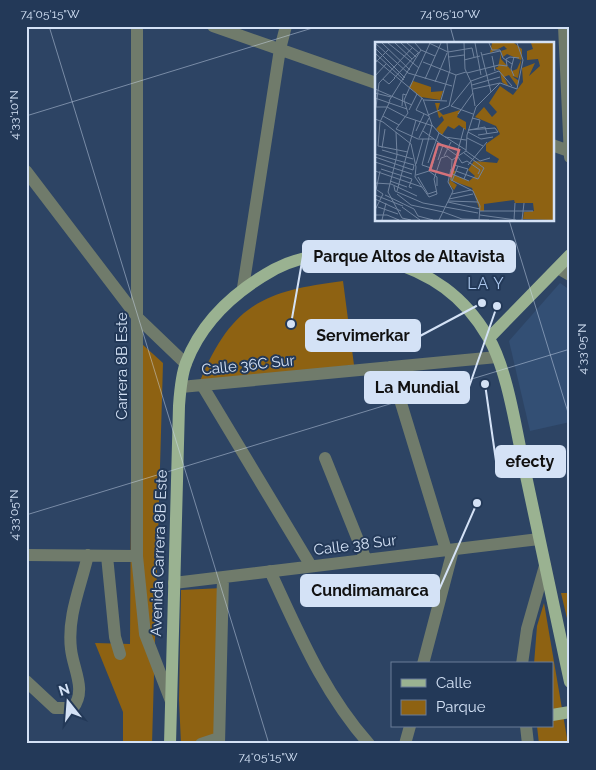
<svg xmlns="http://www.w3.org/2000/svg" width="596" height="770" viewBox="0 0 596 770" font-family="Raleway,sans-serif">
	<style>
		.built { fill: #334f74 }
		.green { fill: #8e6212 }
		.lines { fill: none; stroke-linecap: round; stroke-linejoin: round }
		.minor { stroke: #707b6b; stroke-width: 12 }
		.major { stroke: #9ab291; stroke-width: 12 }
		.ticks { fill: none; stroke: #d4e2f6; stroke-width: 1; stroke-opacity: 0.45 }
		.labels { text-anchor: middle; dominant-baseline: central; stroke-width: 4; stroke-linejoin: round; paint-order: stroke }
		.street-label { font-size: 15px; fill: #d4e2f6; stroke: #233958 }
		.neighbourhood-label { font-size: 16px; letter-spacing: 1px; fill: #abc7ed; stroke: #233958 }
		.inset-road { fill: none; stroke: #70839e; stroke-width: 1 }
		.view { fill: #d5727a; fill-opacity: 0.15; stroke: #d5727a; stroke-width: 2.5 }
		.inset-edge { fill: none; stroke: #d4e2f6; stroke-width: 2.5 }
		.leader { fill: none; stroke: #d4e2f6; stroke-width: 2 }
		.callout-dot { fill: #d4e2f6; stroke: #233958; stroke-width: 2 }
		.callout { fill: #d4e2f6; stroke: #d4e2f6; stroke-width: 2 }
		.callout-label { font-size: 16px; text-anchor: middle; font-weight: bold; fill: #111 }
		.neatline { fill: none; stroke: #d4e2f6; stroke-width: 2 }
		.ticks-label { font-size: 12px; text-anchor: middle; fill: #d4e2f6 }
	</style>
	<rect width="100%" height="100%" fill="#2d4464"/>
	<path class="built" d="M560 283 570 290V422L530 431 509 341Z"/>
	<path class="green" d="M343 281 354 365 200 381C232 304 264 291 343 281Z
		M132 335 163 363 152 744H123V712L95 643 130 644Z
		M223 588 219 744H181L179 700 181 590Z
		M561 593H570V631Z
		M544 603 568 744H539L537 726H552V664H534L537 626Z"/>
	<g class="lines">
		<path class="minor" d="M137 26V556L145 634 171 701
			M213 26 376 83
			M564 26 570 157
			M552 145 569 151
			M26 171 138 318 186 364
			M558 268 570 275
			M243 288 280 49 286 26
			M390 367 446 550
			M202 385 311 566
			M181 387 497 357
			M325 458 366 560
			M26 555 137 556
			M107 556 115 637 120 654
			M270 571C299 633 323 692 369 744
			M174 583 539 539
			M423 664 453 550
			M522 664 527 629 545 566
			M26 681 55 708H73C87 690 73 669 71 649 67 616 81 586 88 555
			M526 726 528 744
			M201 744 219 738
			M219 744 223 577
			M405 744 410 726"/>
		<path class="major" d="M489 338 570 255
			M552 715 570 712
			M170 744 179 406C180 392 181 376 186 363 202 321 237 290 275 269 308 252 350 250 385 260 431 273 464 296 488 337 506 366 515 423 522 457 538 532 554 607 570 682"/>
	</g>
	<path class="ticks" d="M49 26 269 744M450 26 455 44M26 116 319 26M509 220 570 419M26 515 570 349"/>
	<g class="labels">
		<g class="street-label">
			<text transform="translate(248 365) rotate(-6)">Calle 36C Sur</text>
			<text transform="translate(122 366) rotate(-90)">Carrera 8B Este</text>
			<text transform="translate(355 545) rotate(-7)">Calle 38 Sur</text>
			<text transform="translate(159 553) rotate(-88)">Avenida Carrera 8B Este</text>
		</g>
		<g class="neighbourhood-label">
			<text x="486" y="283">LA Y</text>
		</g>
	</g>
	<g transform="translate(375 42)">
		<rect width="179" height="179" fill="#2d4464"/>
		<path d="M117 1H139L147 7V14L143 36 137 34 144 39 142 44 134 33 129 35 134 45 127 40 125 29 120 26 123 25 126 11V17L137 29 142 27 146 18 132 12 128 15 126 9 132 7 129 4 115 11ZM156 1H179V178L148 177 149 170 159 169 158 161H140L139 158 109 162V169H105L97 146 75 138 82 143 79 148 74 142 76 128 81 129 79 133 94 139 100 134 93 128 99 119 122 121 124 117 111 109V102L125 92 121 84 100 75 109 65 117 75 122 70 114 61 125 44 138 53 148 40 147 26 160 21 154 34 165 24 163 17 152 18V9L158 7ZM38 39 56 45V50L68 49 65 58 46 55 34 45ZM60 61H65L63 68 68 73 85 68 82 75 91 80V88L84 83 79 87 73 84 67 93 61 87 69 78 67 74 64 76Z" fill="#8e6212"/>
		<path class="inset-road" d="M0 1 33 31 77 44M7 1 35 28M13 1 44 26M20 1 37 17M26 1 41 15M32 1 44 11M40 1 46 8 60 14M54 1 73 10 97 6 99 15M89 1 90 27 96 40 100 64M100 1 106 33M114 1 117 8H125L128 16 137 22M0 6 30 36M106 10 116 50M0 11 29 38M107 13 125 9M117 14 120 29M74 15 89 13M139 15 136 27 139 34M0 17 48 57 57 83 64 91 91 108M89 18 105 14M48 20 81 33M0 21 14 7M132 24 131 17 135 15 144 16M124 29 137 44M92 31 124 23 132 24M0 34 11 22M19 36 43 11M8 37 14 42 20 36M50 37 66 1M96 39 124 29M60 40 72 11M97 43 125 35M0 47 37 63M98 47 125 41M0 51 16 55M0 56 32 67M47 56 41 68 54 74M49 58 72 59M66 58 75 28 72 1M14 59 46 8M15 59 5 80 3 104 33 110M27 64 28 52 31 53M74 64 81 33 91 30M76 64 96 39M76 64 98 72M1 65 4 41 38 5M1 65H12L31 75M34 68 42 52M83 72 98 51M53 73 74 64M8 74 24 83M31 75 58 84M97 76 105 78 103 86M0 77 8 80 36 102 41 125 40 135 54 155 62 152 59 137 66 116 72 114 77 118M21 87 33 71 29 58 55 1M21 87 43 97H59M93 88 120 86 123 90 103 93M94 88 110 85 112 92M41 89 49 72M48 89 81 113M93 90 106 97 118 95M70 95 91 98M44 96 54 76M92 96 108 104M7 106 10 87M7 108 38 117M91 109 105 119 115 116M89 111 109 126M0 112 39 123M82 112 89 86M69 114 76 100M0 115 38 128 39 123M83 115 87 121 92 119 105 128 103 132M63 118 68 103M77 118 91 109 92 93 101 65 125 41 142 47 148 18 142 1M77 118 76 138 98 149 105 164 104 178M0 120 37 132M53 121 64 91M41 122 48 97M79 123 93 127 89 137M93 123 112 100M56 126 47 123 57 83M6 127 37 137 34 145 37 146M56 128 62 107M0 129 47 145M81 129 103 137 109 126M77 132 94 139M41 133 54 129 62 135V144M43 135 53 152 62 149M15 139 32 145M77 139 83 124M0 141 16 142 42 154M19 144 20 149 48 161 103 171M1 148 5 129M22 149 41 78M13 150 22 113 21 90M13 150 27 176 36 178M22 152 36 163 68 170M77 152 96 148M0 153 28 164M10 153 39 167 43 174 58 178M0 157 26 169M74 157 98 152M73 159 103 160M73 160 105 167M3 165 23 172M27 165 45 178M0 168 8 152 2 148M105 169H158M68 170 87 177 114 178M0 173H12L24 178M105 173 141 178M7 178 11 161M64 178 78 149 73 140 76 127M139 178 140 161M147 178 149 161"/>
		<path class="view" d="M63 102 84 108 76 134 55 128Z"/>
		<rect width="179" height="179" class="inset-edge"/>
	</g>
	<path class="leader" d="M291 324L303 256M482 303L420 336M497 306L469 387M485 384L496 461M477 503L439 590"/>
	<g class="callout-dot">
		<circle cx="291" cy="324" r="5"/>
		<circle cx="482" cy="303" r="5"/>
		<circle cx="497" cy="306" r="5"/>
		<circle cx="485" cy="384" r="5"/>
		<circle cx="477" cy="503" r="5"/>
	</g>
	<g class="callout">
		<rect x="303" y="241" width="212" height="31" rx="5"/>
		<rect x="306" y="320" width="114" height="31" rx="5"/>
		<rect x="365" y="372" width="104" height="31" rx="5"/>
		<rect x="496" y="446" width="69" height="31" rx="5"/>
		<rect x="301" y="575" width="138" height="31" rx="5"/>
	</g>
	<g class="callout-label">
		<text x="409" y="262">Parque Altos de Altavista</text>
		<text x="363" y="341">Servimerkar</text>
		<text x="417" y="393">La Mundial</text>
		<text x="530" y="467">efecty</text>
		<text x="370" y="596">Cundimamarca</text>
	</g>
	<rect width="596" height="770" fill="none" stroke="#233958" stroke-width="55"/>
	<rect x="391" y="662" width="162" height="65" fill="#233958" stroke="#6a7d97"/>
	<rect x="401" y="679" width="25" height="8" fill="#9ab291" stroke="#6a7d97"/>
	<text x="436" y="688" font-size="15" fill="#d4e2f6">Calle</text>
	<rect x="401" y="700" width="25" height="15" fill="#8e6212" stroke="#6a7d97"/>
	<text x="436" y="712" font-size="15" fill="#d4e2f6">Parque</text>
	<g transform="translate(68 702) rotate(343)" stroke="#233958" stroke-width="4" paint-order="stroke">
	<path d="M0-4L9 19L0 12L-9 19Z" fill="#d4e2f6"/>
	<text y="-8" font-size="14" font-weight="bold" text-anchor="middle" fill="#d4e2f6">N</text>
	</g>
	<rect x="28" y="28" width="540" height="714" class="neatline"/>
	<g class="ticks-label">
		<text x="50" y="18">74°05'15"W</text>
		<text x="450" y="18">74°05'10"W</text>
		<text transform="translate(14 115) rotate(-90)" y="4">4°33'10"N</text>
		<text transform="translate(582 349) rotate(-90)" y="4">4°33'05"N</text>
		<text transform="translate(14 515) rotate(-90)" y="4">4°33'05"N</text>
		<text x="268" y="761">74°05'15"W</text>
	</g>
</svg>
